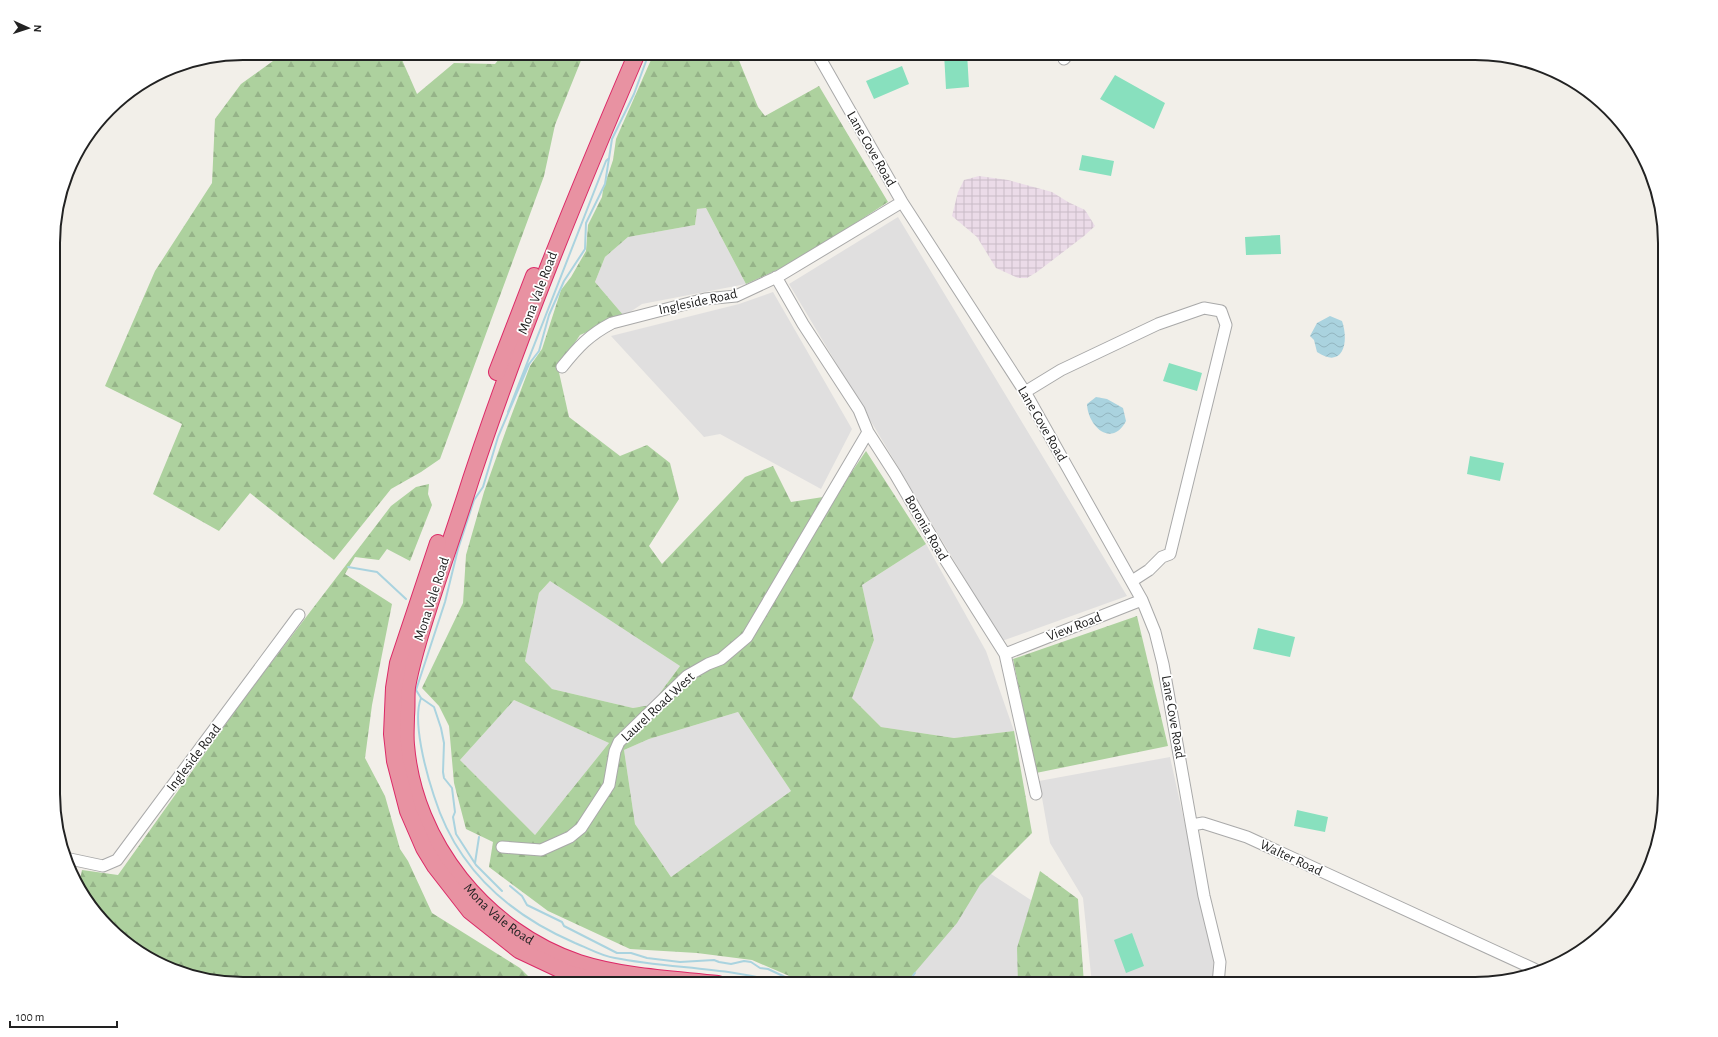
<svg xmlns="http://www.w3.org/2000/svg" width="1718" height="1037" viewBox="0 0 1718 1037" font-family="'Alegreya Sans',sans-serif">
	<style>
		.residential { fill: #e0dfdf }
		.industrial { fill: url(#industrial-grid) }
		.forest { fill: url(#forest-firs); fill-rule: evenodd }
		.pitch { fill: #88e0be }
		.water { fill: url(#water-waves) }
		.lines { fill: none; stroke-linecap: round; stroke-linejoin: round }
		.stream { stroke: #aad3df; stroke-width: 2 }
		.minor-casing { stroke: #a9a9a9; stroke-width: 13 }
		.highway-casing { stroke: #dc2a67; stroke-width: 18 }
		.minor { stroke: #fff; stroke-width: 11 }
		.highway { stroke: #e892a2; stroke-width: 16 }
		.labels { text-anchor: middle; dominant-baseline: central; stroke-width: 3.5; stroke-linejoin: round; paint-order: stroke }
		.street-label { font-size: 14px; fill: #222; stroke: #fff }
		.rim { fill: none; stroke: #222; stroke-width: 2 }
	</style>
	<defs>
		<pattern id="industrial-grid" width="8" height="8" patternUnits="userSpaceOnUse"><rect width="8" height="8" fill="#ebdbe8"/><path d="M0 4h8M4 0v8" fill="none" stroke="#c9bcc7"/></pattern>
		<pattern id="forest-firs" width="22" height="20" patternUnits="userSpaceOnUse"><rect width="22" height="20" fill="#add19e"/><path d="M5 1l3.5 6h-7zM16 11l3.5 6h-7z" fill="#95b388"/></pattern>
		<pattern id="water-waves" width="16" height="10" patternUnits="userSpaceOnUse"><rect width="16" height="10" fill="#aad3df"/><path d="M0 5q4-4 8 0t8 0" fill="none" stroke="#92b5bf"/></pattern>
	</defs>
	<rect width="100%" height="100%" fill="#f2efe9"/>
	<path class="residential" d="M706 208 746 284 642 304 624 316 595 282 605 257 628 237 695 225 697 209Z
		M898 217 1127 596 1002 641 789 284Z
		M773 292 852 429 821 489 720 434 704 437 611 336 739 304Z
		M926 544 986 651 1014 731 954 738 881 727 852 698 874 640 862 585Z
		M550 581 680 666 651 705 633 708 552 689 525 661 539 593Z
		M514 700 609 743 535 835 460 760Z
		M738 712 791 791 671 877 635 824 624 750 649 739Z
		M1170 757 1215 960 1213 984H1092L1083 898 1050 843 1039 781Z
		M988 872 1040 906 1022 984H905Z"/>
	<path class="industrial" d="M979 176 1008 180 1052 192 1068 202 1085 210 1095 226 1084 236 1037 272 1027 278H1018L996 268 977 237 952 216 958 192 964 180Z"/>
	<path class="forest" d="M284 53H399L417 94 454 63 495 64 504 53H584L555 125 544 176 440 459 421 472 391 489 334 560 250 493 219 531 153 494 182 424 105 386 155 271 212 183 215 119 241 84Z
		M654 53H736L758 107 765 116 819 86 888 202 797 261 746 284 706 208 697 209 695 225 628 237 605 257 595 282 624 316 580 335 558 368 569 417 620 456 647 445 670 463 679 499 649 546 662 564 745 477 773 466 791 502 836 495 866 451 926 544 862 585 874 640 852 698 881 727 954 738 1014 731 1032 833 980 885 957 923 905 984H808L752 960 697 953 630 949 548 911 489 867 493 842 466 829 454 783 449 726 439 706 422 688 463 603 466 555 484 492 510 419 530 366 542 349 561 290 571 277 586 251 588 225 602 197 603 190 613 160 616 139ZM550 581 680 666 651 705 633 708 552 689 525 661 539 593ZM514 700 609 743 535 835 460 760ZM738 712 791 791 671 877 635 824 624 750 649 739Z
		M429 484 428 494 432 505 410 561 387 549 379 560 355 557 345 574 392 604 372 705 365 758 385 796 400 849 408 861 432 913 520 968 536 984H243L194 977 148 958 85 899 79 884 82 870 118 875 245 697 391 506 416 487Z
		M1137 616 1168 746 1036 773 1013 659Z
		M1040 871 1078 899 1084 984H1018L1017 948Z"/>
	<path class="pitch" d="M944 53H967L969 87 946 89Z
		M902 66 909 84 874 99 866 81Z
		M1115 75 1165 103 1154 129 1100 99Z
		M1082 155 1114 161 1111 176 1079 170Z
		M1280 235 1281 254 1246 255 1245 237Z
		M1169 363 1202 373 1197 391 1163 381Z
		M1470 456 1504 463 1500 481 1467 474Z
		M1258 628 1295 637 1290 657 1253 649Z
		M1297 810 1328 817 1325 832 1294 826Z
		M1132 933 1144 966 1126 973 1114 940Z"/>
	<path class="water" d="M1330 316 1342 321C1349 341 1344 370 1317 352L1314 340 1310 336 1317 323Z
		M1096 397 1107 399 1123 408 1126 421C1112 448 1088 427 1087 404Z"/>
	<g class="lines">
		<path class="stream" d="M508 412 606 161 608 159
			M348 567 377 572 406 599
			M421 698C412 721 426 772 434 796 456 867 508 914 575 943 588 948 601 956 615 958 671 969 729 967 784 984
			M475 863 479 837
			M510 886 522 896 527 905 562 922 564 926 617 953H631L647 958 680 962 714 960 719 962 731 964 744 961 751 962 760 968 768 969 800 984
			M502 891 476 865 456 834 453 817 455 812 452 788 444 778 443 772 444 743 441 728 434 707 421 698 416 690 417 687 445 602 458 549 474 500 483 487 498 437 529 364 539 351 549 315 564 281 585 249 586 223 605 184 612 139 634 94 649 53
			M907 984 915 973"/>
		<g class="minor-casing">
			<path id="minor" d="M817 53 902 202 1025 392 1142 600 1155 632 1163 664 1204 896 1220 962 1218 984
				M1064 59 1069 53
				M776 277 803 324 859 410 868 432 895 474 943 556 1005 654 1036 794
				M562 367C578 347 589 335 612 323L705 299 736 296 779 276 902 202
				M1025 392 1061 370 1158 324 1204 308 1221 311 1226 325 1170 554 1162 557 1149 570 1132 581
				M1005 654 1142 600
				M1192 825 1203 823 1247 837 1534 969
				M502 847 541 850 570 837 581 828 609 785 615 751 619 742 687 676 708 664 721 659 747 637 868 432
				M70 859 103 866 117 860 299 615"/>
		</g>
		<g class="highway-casing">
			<g id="highway">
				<path id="s1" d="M637 53C577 193 519 334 471 479 459 517 446 554 434 591 424 622 413 654 407 687 406 696 407 706 406 716 406 726 405 736 406 745 414 843 486 932 579 963 623 977 672 979 718 984"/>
				<path d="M497 372 534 276"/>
				<path d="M438 543 398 663 394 688 392 734 395 761 408 811 424 848 435 866 470 911 519 950 570 974 613 984"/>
			</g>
		</g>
		<use href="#minor" class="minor"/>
		<use href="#highway" class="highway"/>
	</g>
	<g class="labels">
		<g class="street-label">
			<text transform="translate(871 149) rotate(60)">Lane Cove Road</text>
			<text transform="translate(538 293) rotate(-69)">Mona Vale Road</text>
			<text transform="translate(698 302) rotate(-12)">Ingleside Road</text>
			<text transform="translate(1042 424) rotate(60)">Lane Cove Road</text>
			<text transform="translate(926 528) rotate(60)">Boronia Road</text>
			<text transform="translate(432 599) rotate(-72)">Mona Vale Road</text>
			<text transform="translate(1074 627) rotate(-21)">View Road</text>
			<text transform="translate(658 707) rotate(-43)">Laurel Road West</text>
			<text transform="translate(1173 717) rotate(80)">Lane Cove Road</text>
			<text transform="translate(194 758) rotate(-53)">Ingleside Road</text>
			<text transform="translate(1291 858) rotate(25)">Walter Road</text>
			<text stroke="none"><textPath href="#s1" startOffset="932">Mona Vale Road</textPath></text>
		</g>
	</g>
	<path d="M0 0H1718V1037H0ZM243 60H1475A183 183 0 0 1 1658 243V794A183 183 0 0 1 1475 977H243A183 183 0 0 1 60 794V243A183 183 0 0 1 243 60Z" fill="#fff" fill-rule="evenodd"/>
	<path class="rim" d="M243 60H1475A183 183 0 0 1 1658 243V794A183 183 0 0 1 1475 977H243A183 183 0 0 1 60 794V243A183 183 0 0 1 243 60Z"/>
	<g transform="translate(28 28) rotate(93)" stroke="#ffffff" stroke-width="3" paint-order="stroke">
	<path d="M0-3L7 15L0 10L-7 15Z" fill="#222222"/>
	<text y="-6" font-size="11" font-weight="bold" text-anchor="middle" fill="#222222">N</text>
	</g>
	<path d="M10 1021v6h107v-6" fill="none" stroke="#222222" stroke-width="2"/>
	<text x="16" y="1021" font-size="12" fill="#222222" stroke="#ffffff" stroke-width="3" paint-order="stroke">100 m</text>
</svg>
